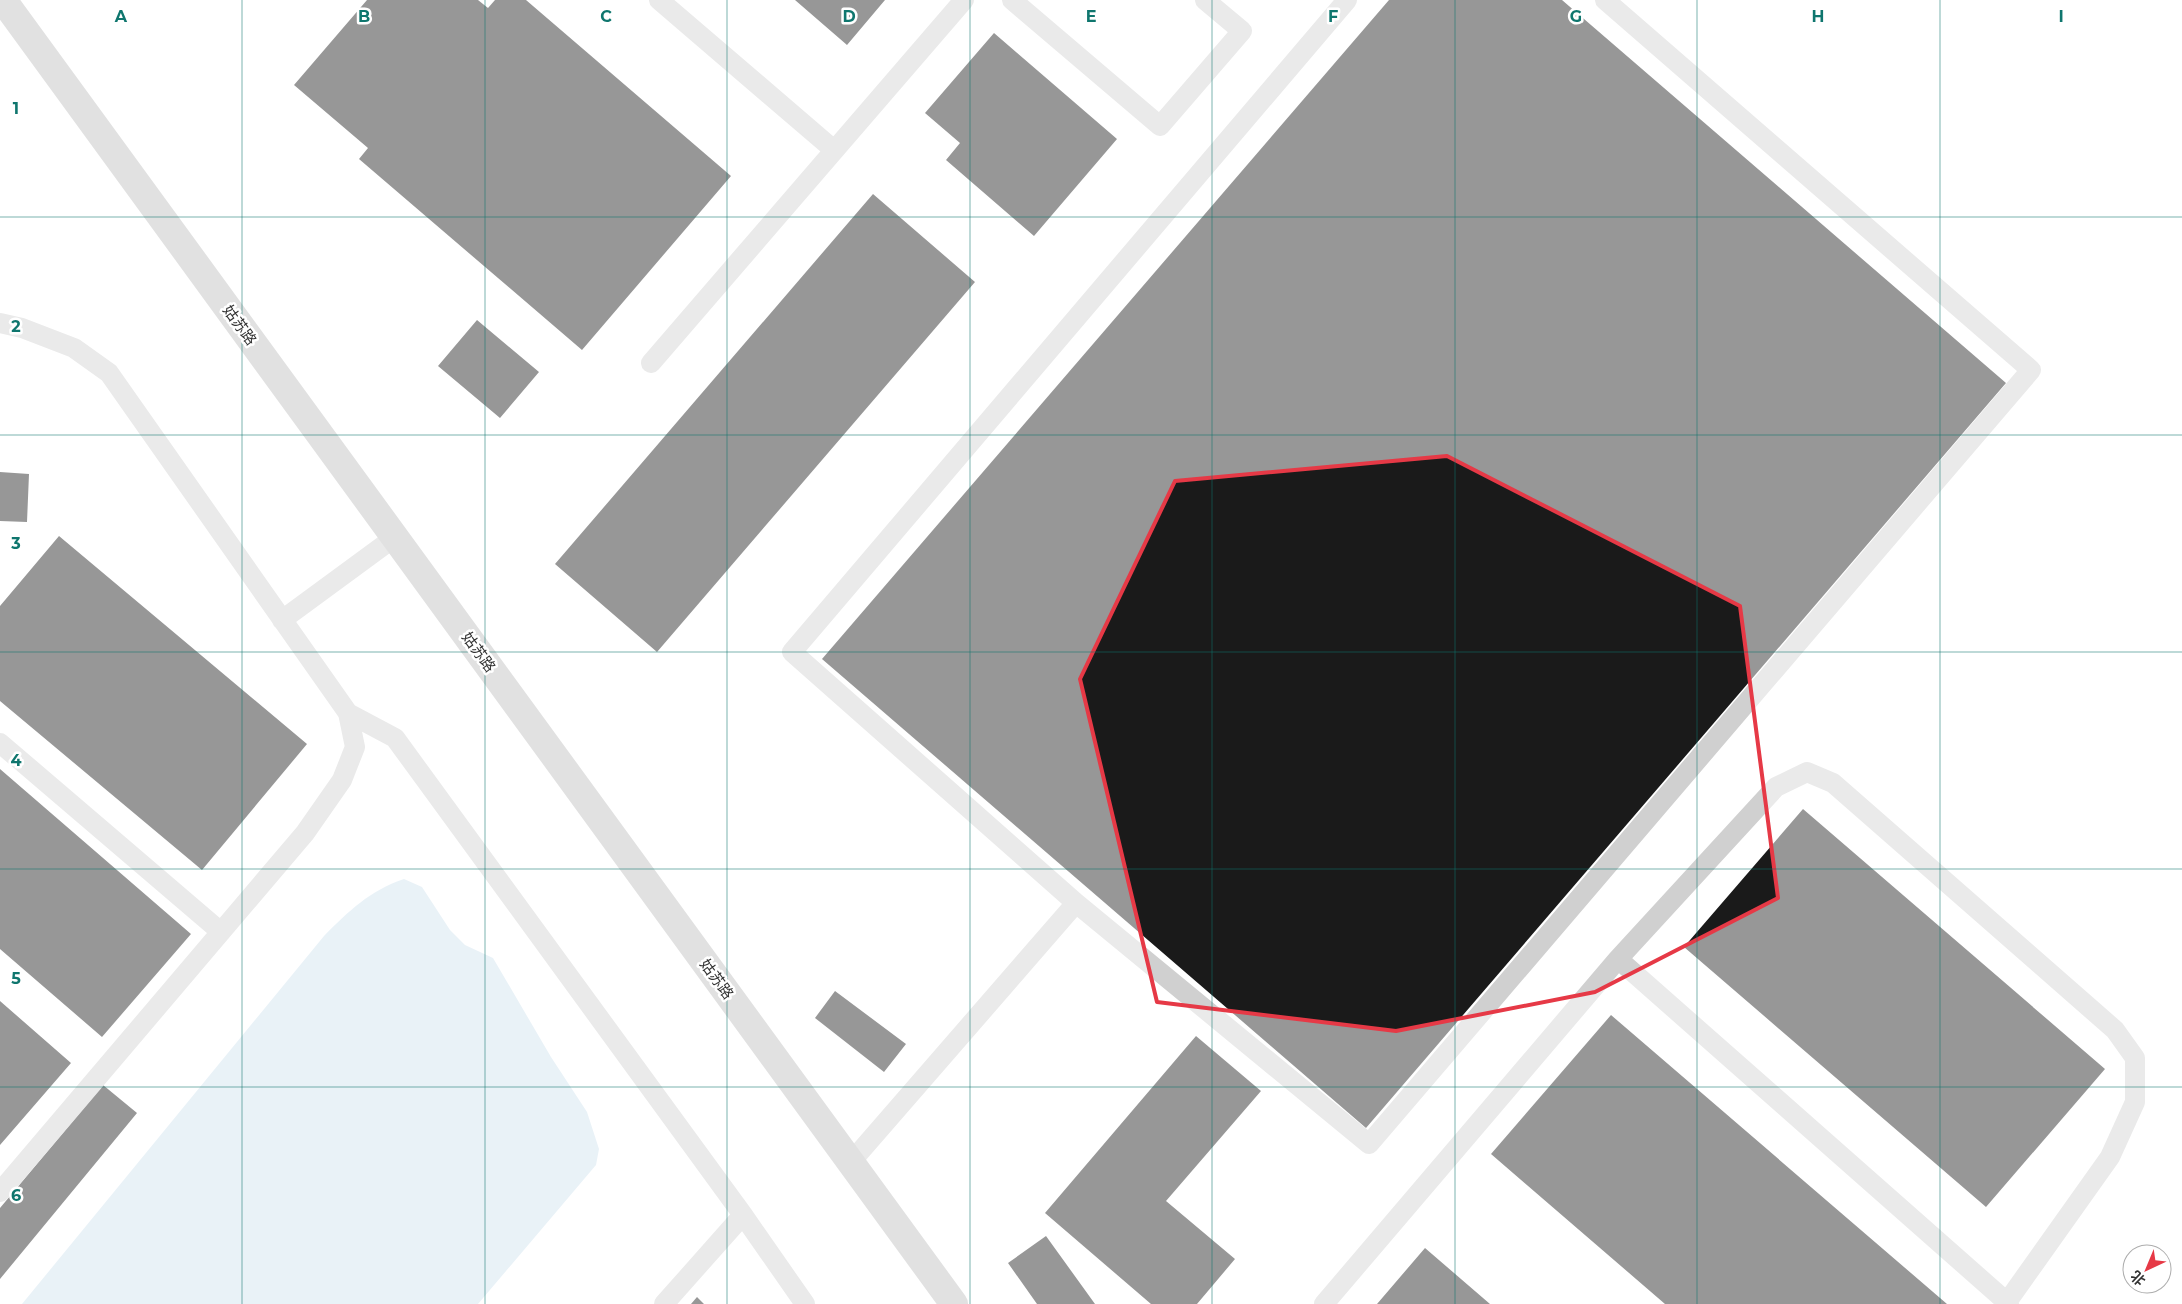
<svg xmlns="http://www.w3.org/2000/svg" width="2182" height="1304" viewBox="0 0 2182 1304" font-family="Montserrat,'Noto Sans SC',sans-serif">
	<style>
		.water { fill: #cfe2ee }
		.building { fill: #1a1a1a }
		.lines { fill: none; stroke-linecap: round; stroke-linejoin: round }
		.lane { stroke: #d0d0d0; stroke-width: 20 }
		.secondary { stroke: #bdbdbd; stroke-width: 28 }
		.marked { fill: none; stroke: #e63946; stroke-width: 4; stroke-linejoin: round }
		.grid { fill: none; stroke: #0f766e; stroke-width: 1; stroke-opacity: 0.55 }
		.labels { text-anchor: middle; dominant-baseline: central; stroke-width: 5; stroke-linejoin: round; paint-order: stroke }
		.street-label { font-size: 15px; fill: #333; stroke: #fff }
		.grid-label { font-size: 16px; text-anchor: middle; font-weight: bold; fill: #0f766e; stroke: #fff; stroke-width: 5; stroke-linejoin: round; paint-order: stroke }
	</style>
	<rect width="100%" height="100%" fill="#fff"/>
	<path class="water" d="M404 879 422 887 450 930 465 945 493 958 551 1057 587 1112 599 1149 596 1165 478 1304H22L324 936C349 911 369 891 404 879Z"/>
	<path class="building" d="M367 0H478L488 8 495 0H526L731 176 582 350 359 159 368 148 294 85Z
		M795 0H885L847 45Z
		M1389 0H1562L2006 383 1366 1128 822 659Z
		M994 33 1117 139 1034 236 946 160 960 143 925 113Z
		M873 194 975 282 657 652 555 564Z
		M477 320 539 372 500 418 438 366Z
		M0 472 29 474 27 522 0 521Z
		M59 536 307 744 202 870 0 701V606Z
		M0 769 191 934 102 1037 0 949Z
		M1803 809 2105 1069 1986 1207 1684 947Z
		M835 991 906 1044 884 1072 815 1018Z
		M0 1001 71 1063 0 1145Z
		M1611 1015 1947 1304H1665L1491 1154Z
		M1196 1036 1261 1091 1166 1201 1235 1259 1197 1304H1151L1045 1213Z
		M103 1085 137 1113 0 1279V1208Z
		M1046 1236 1095 1304H1037L1008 1263Z
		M1425 1248 1490 1304H1377Z
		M697 1297 704 1304H691Z"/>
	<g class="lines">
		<path class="lane" d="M659 0 834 150
			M1012 0 1160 126 1242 31 1205 0
			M1347 0 792 652 1076 903 1369 1144 2031 370 1605 0
			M0 323 22 328 74 348 109 373 348 713 355 747 342 780 305 833 0 1192
			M651 363 964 0
			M282 620 395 537
			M348 713 395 738 743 1215 805 1304
			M0 743 221 932
			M1618 959 2009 1304
			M851 1162 1076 903
			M664 1304 743 1215
			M1324 1304 1618 959 1776 787 1807 772 1833 783 2115 1030 2135 1058V1102L2110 1157 2007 1302"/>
		<path class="secondary" d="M3 0 954 1304"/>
	</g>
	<path d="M0 0H2182V1304H0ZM1447 456 1740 606 1778 898 1595 992 1396 1031 1157 1002 1080 679 1175 481Z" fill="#fff" fill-opacity=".55" fill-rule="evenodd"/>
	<path class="marked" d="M1447 456 1740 606 1778 898 1595 992 1396 1031 1157 1002 1080 679 1175 481Z"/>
	<path class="grid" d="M242 0V1304M485 0V1304M727 0V1304M970 0V1304M1212 0V1304M1455 0V1304M1697 0V1304M1940 0V1304M0 217H2182M0 435H2182M0 652H2182M0 869H2182M0 1087H2182"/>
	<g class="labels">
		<g class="street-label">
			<text transform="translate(240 325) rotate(54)">姑苏路</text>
			<text transform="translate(479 652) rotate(54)">姑苏路</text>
			<text transform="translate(717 979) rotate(54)">姑苏路</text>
		</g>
	</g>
	<g class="grid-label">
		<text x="121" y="22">A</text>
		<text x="364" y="22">B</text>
		<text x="606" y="22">C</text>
		<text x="849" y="22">D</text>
		<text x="1091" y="22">E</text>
		<text x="1333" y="22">F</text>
		<text x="1576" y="22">G</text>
		<text x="1818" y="22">H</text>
		<text x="2061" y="22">I</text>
		<text x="16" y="114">1</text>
		<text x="16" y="332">2</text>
		<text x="16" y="549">3</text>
		<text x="16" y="766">4</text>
		<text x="16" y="984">5</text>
		<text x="16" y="1201">6</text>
	</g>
	<g transform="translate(2147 1269) rotate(224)"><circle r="24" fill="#ffffff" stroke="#adadad"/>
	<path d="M0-4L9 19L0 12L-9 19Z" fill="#e63946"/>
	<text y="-8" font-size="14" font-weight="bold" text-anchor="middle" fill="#333333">北</text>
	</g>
</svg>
